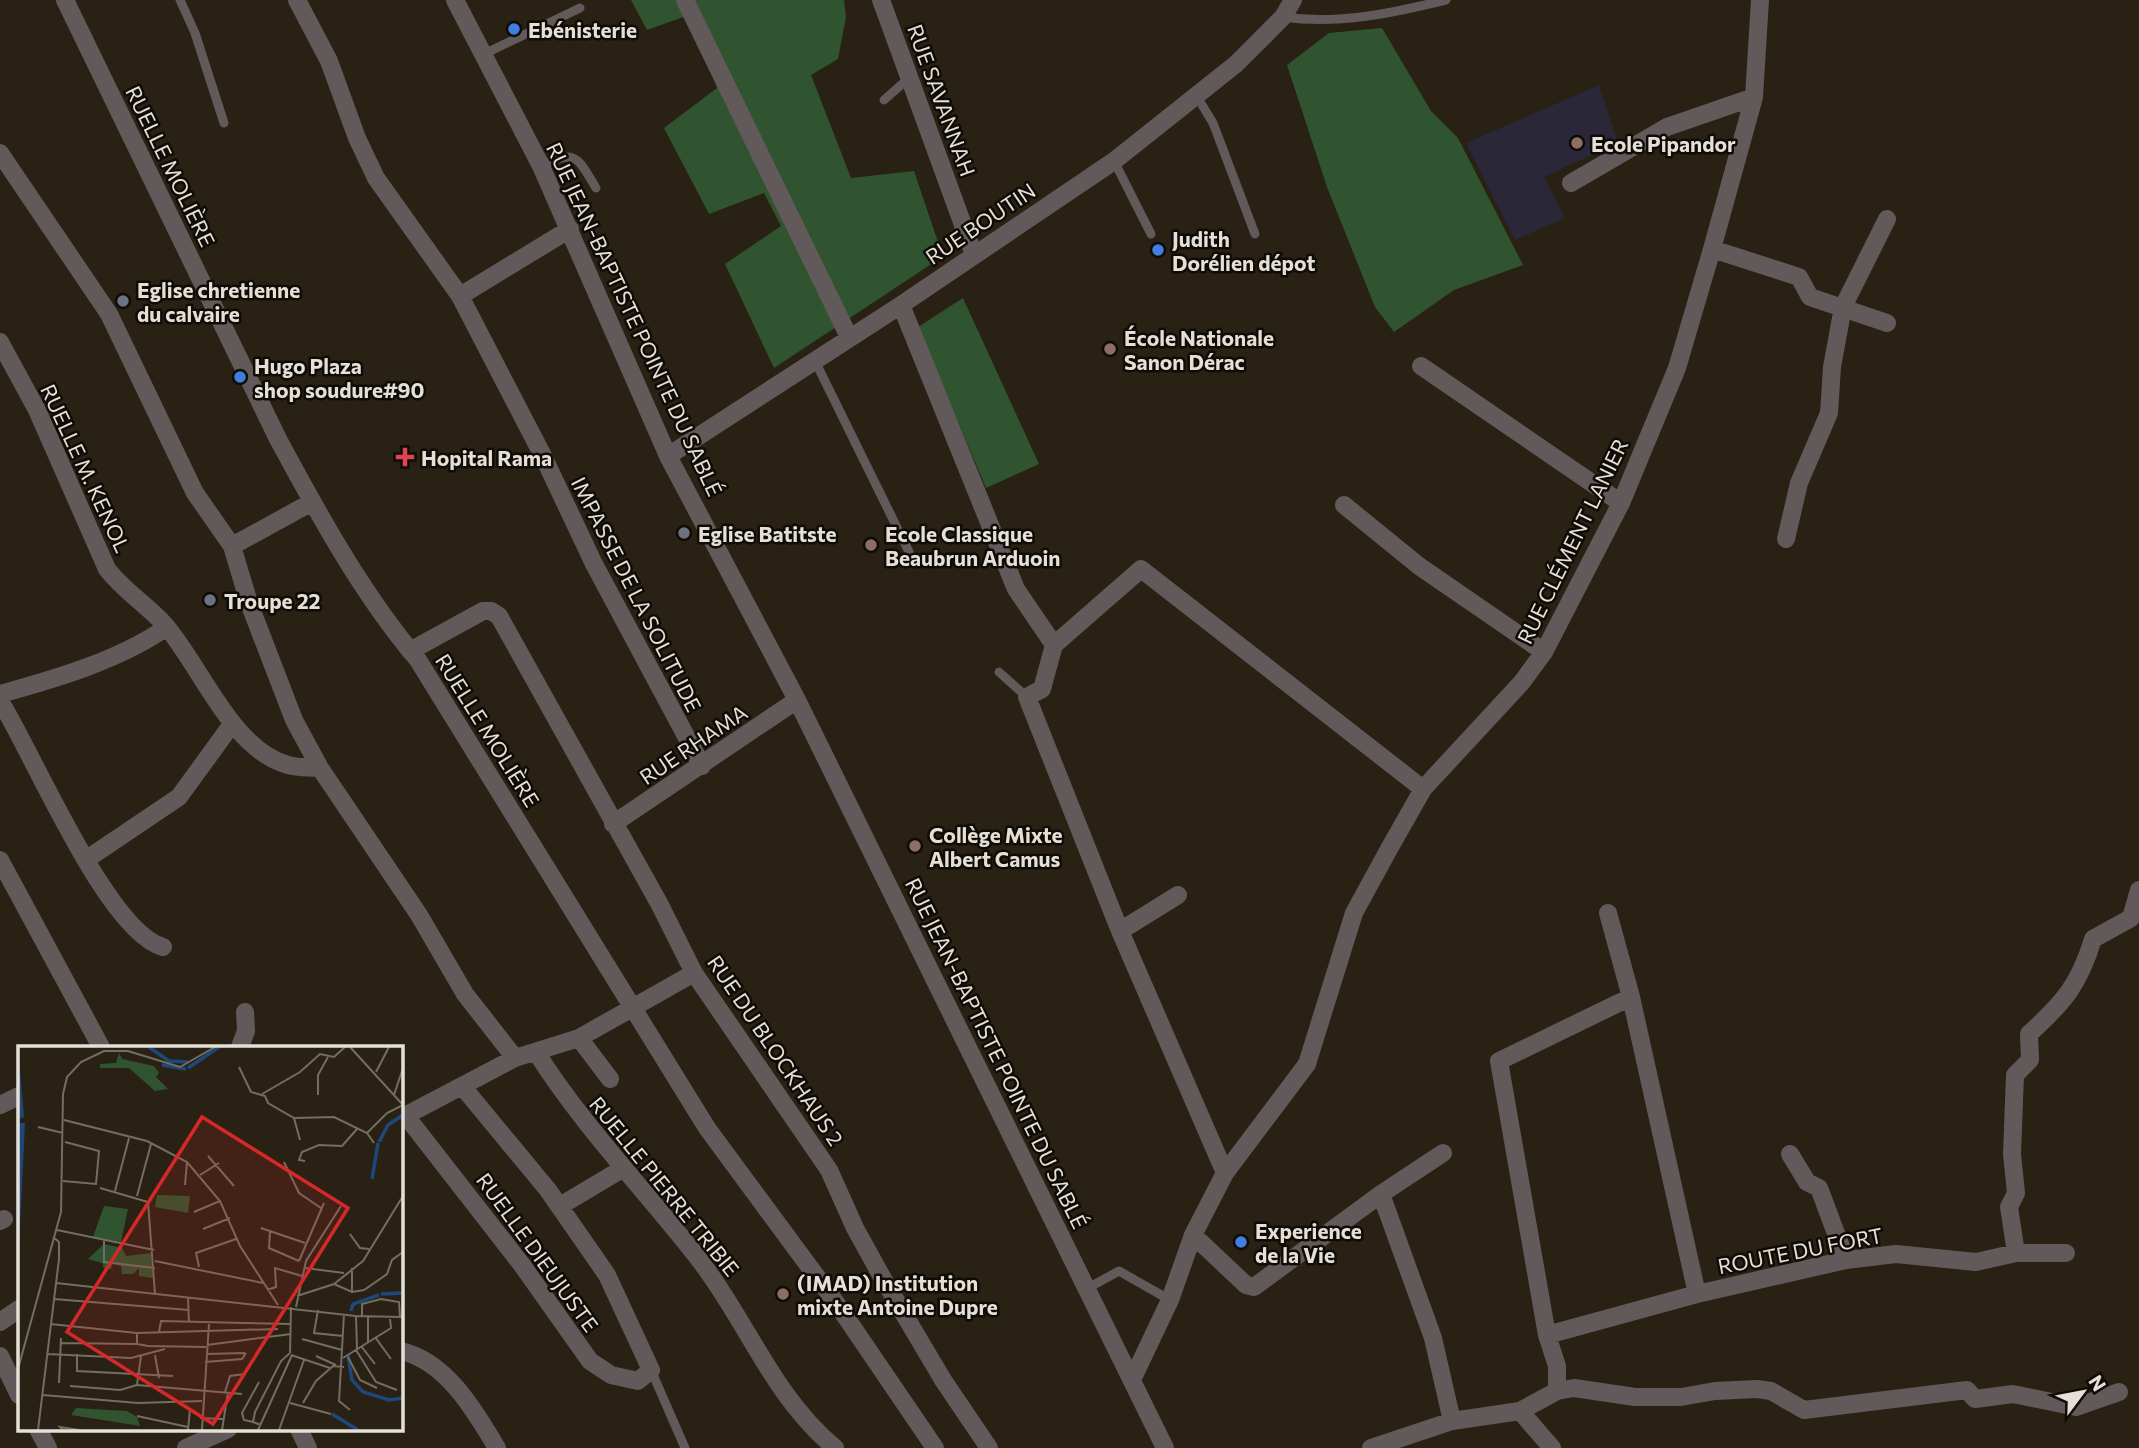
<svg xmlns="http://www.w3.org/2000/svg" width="2139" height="1448" viewBox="0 0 2139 1448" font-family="Commissioner,sans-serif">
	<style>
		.education { fill: #292738 }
		.green { fill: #305430 }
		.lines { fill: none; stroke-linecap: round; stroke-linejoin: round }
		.service { stroke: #62595a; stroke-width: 9 }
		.minor { stroke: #62595a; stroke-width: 18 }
		.shop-dot { fill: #3f7fe0; stroke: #0f0b06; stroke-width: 2.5 }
		.education-dot { fill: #8d6e63; stroke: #0f0b06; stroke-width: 2.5 }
		.worship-dot { fill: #6b7280; stroke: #0f0b06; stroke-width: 2.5 }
		.health-dot { fill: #e0444e; stroke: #0f0b06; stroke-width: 2.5 }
		.labels { text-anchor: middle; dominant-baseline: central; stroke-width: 5; stroke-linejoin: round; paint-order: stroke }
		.poi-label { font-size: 21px; font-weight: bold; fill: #e5e0d7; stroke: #0f0b06; text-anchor: start }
		.street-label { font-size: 21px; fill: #e5e0d7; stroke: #0f0b06 }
		.inset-river { fill: none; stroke: #1e487c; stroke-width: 3.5 }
		.inset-road { fill: none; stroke: #746d61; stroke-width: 2 }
		.view { fill: #d62828; fill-opacity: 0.15; stroke: #d62828; stroke-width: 3.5 }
		.inset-edge { fill: none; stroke: #e5e0d7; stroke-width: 3.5 }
	</style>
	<rect width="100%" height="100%" fill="#292113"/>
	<path class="education" d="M1599 85 1618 143 1544 177 1565 218 1515 240 1466 143Z"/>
	<path class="green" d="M631 0H844L846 17 838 59 811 75 851 178 914 171 940 248 936 261 774 368 725 264 781 226 764 193 709 214 664 128 717 88 700 11 647 30Z
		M1382 28 1431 111 1458 138 1523 265 1454 290 1394 332 1375 307 1327 187 1287 65 1329 33Z
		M963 298 1039 464 986 488 918 327Z"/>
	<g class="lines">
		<path class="service" d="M180 0 195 33 224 123
			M1283 17C1339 25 1392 13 1446 0
			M482 55 580 8
			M1196 95 1213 123 1255 234
			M884 100 910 77
			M1114 161 1151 234
			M541 166C576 148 578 158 596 188
			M815 361 913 560
			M999 672 1027 697
			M1088 1288 1119 1271 1170 1300
			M651 1370 685 1448"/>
		<path class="minor" d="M65 0 278 439C319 515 362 594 418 660L707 1128 839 1307 935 1448
			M297 0 329 61 357 138 376 178 460 296 543 456 594 564 702 766
			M455 0 541 166 668 456 797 700 1165 1448
			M685 0 849 337
			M881 0 974 255
			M0 153 109 314 195 493 232 546
			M1571 183 1667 127 1754 97
			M1712 249 1799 277 1810 297 1887 323
			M460 296 570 229
			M901 305 1016 589 1054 645 1042 689 1027 697 1120 931 1225 1173
			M0 342 37 410 107 569C124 591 147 605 165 625 201 666 231 749 288 765 298 768 310 767 320 768
			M1421 366 1621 503
			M668 456 901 305 1114 161 1236 64 1283 17 1293 0
			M312 502 232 546 249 603 294 720 320 768 419 915 465 994 515 1058
			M1344 505 1419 566 1544 652
			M1786 539 1799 483 1829 413 1832 367 1843 307 1887 219
			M1054 645 1141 569 1423 789
			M410 651 483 611H491L499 616 660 905 694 973 829 1170 855 1228 882 1277 943 1380 989 1448
			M0 694C55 679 120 660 167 627
			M0 701C33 753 107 932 163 947
			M613 824 797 700
			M87 859 179 797 232 724
			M0 860 101 1047
			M1608 913 1631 997 1697 1294
			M1120 931 1178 895
			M579 1038 610 1079
			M240 1047 246 1031 245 1012
			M536 1052C583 1126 644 1189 698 1258 748 1322 771 1394 835 1448
			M0 1105 19 1096
			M406 1116 522 1265 590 1361 611 1375 638 1381 651 1370 607 1275 548 1190 462 1086
			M401 1118 515 1058 579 1038 694 973
			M1790 1154 1807 1182 1819 1188 1846 1260
			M1381 1194 1443 1153
			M560 1206 622 1169
			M0 1221 4 1219
			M1193 1235 1246 1285 1254 1287 1381 1194 1433 1338 1452 1421
			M2016 1253 2009 1207 2016 1193 2012 1154 2015 1075 2030 1060 2029 1034C2064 1002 2079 985 2093 939L2131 918 2139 890
			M0 1322 19 1309
			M1547 1335 1697 1294 1846 1260 1896 1254 1976 1262 2016 1253H2066
			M401 1351C446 1361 475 1411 497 1448
			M0 1356 19 1395
			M1132 1380 1170 1300 1193 1235 1225 1173 1307 1064 1354 913 1389 849 1423 789 1522 682 1544 652 1621 503 1677 368 1712 249 1754 97 1760 0
			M1557 1391V1366L1547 1335 1499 1061 1631 997
			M1520 1411 1552 1448
			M38 1429 48 1448
			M299 1429 308 1448
			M186 1448 228 1429
			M1371 1448 1452 1421 1520 1411 1557 1391 1574 1388 1635 1397H1681L1715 1391 1757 1389 1771 1391 1804 1410 1967 1390 1975 1399 2013 1394 2076 1407 2119 1392"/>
	</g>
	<g class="shop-dot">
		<circle cx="514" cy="29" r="7"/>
		<circle cx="1158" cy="250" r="7"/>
		<circle cx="240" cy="377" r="7"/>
		<circle cx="1241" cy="1242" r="7"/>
	</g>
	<g class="education-dot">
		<circle cx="1577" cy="143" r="7"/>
		<circle cx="1110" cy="349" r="7"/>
		<circle cx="871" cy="545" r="7"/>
		<circle cx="915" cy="846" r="7"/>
		<circle cx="783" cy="1294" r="7"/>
	</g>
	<g class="worship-dot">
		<circle cx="123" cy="301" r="7"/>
		<circle cx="684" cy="533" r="7"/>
		<circle cx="210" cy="600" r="7"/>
	</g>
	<path class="health-dot" d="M401.5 446.5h7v7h7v7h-7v7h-7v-7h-7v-7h7z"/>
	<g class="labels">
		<g class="poi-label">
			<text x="528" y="29">Ebénisterie</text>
			<text x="1591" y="143">Ecole Pipandor</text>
			<text x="1172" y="238">Judith<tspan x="1172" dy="24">Dorélien dépot</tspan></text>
			<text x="137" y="289">Eglise chretienne<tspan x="137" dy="24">du calvaire</tspan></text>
			<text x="1124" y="337">École Nationale<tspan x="1124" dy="24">Sanon Dérac</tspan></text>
			<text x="254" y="365">Hugo Plaza<tspan x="254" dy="24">shop soudure#90</tspan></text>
			<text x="421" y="457">Hopital Rama</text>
			<text x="698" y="533">Eglise Batitste</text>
			<text x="885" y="533">Ecole Classique<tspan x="885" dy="24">Beaubrun Arduoin</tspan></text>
			<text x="224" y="600">Troupe 22</text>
			<text x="929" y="834">Collège Mixte<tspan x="929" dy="24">Albert Camus</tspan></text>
			<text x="1255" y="1230">Experience<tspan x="1255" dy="24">de la Vie</tspan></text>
			<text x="797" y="1282">(IMAD) Institution<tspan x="797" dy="24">mixte Antoine Dupre</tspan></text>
		</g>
		<g class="street-label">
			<text transform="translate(942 100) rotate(70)">RUE SAVANNAH</text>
			<text transform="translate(171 166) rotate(64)">RUELLE MOLIÈRE</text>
			<text transform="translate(980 223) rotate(-34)">RUE BOUTIN</text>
			<text transform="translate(635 319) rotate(65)">RUE JEAN-BAPTISTE POINTE DU SABLÉ</text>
			<text transform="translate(86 468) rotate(65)">RUELLE M. KENOL</text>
			<text transform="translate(1572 541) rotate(-64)">RUE CLÉMENT LANIER</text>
			<text transform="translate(637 594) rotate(63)">IMPASSE DE LA SOLITUDE</text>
			<text transform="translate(488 730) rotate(58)">RUELLE MOLIÈRE</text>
			<text transform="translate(693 744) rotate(-34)">RUE RHAMA</text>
			<text transform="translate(776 1050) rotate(56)">RUE DU BLOCKHAUS 2</text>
			<text transform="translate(997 1053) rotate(64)">RUE JEAN-BAPTISTE POINTE DU SABLÉ</text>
			<text transform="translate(665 1186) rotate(51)">RUELLE PIERRE TRIBIE</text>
			<text transform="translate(1800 1250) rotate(-11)">ROUTE DU FORT</text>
			<text transform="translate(538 1252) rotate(54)">RUELLE DIEUJUSTE</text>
		</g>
	</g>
	<g transform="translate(18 1046)">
		<rect width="385" height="385" fill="#292113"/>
		<path d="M101 7 104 13 136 20 141 27 138 31 150 43 137 45 111 22H82V18L98 17ZM139 149 172 150 170 167 137 161ZM86 160 110 163 103 196 75 191ZM86 198 104 202 108 210 133 207 135 232 121 230V222L115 228H104L103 220 95 217 93 223H86L84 217 70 213ZM58 362 109 365 119 371 122 380 53 369Z" fill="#305430"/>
		<path d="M0 1 6 71 0 73ZM0 77H7L0 222Z" fill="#1e487c"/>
		<path class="inset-river" d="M131 1 151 15 170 16M144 19 168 23M170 22 201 1M361 96 370 79 385 69M354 133 360 97M363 248 385 247M333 265 335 258 361 249M330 309 334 334 345 346 371 354 385 352M314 368 340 384"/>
		<path class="inset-road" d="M332 1 385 59M221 21 233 46 247 50 250 57 276 72 316 71 349 87 356 97M358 26 371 1M244 48 282 26 302 8 316 11 327 1M300 49V29L310 11M376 49 385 22M276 72 282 94M46 74 129 95 169 116 202 155 222 200 260 259M20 81 45 87M349 87 369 67 385 59M190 110 216 140M287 115 281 114 284 106 301 99 324 100 339 83M266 116 281 147 303 162M182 129 201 117M45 135 78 138 81 105 47 96M167 139 169 116M82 142 130 156 137 248M97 145 111 92M119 150 133 98M176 166 202 155M243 182 287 197M185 183 212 172M39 184 136 204M252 185 251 202 281 215M332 188 342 202 351 203M86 194V216L137 222M137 215 245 237M281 215 306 157M181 221 178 207 218 193M287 222 326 227M38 237 338 270 385 271M316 238 334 246 346 244 369 228 374 214 385 206M249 244 258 241 257 222 284 230M334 246V222M279 250 316 238 345 215 385 150M170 251 171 277M36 253 171 264M278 261 288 215 323 160M300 264 296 287 325 290M326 268 321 355 332 364M338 270 339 303M344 271V258L363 253 381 256 382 271M32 278 119 287 260 283M141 286 143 275 272 278M119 287V298L130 300 188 301M357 291 373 313M284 293 324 304M350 296V271M43 297 119 298M189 299 273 288M343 300 357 318M338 304 358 336 379 344M272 307 273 261M29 308 113 312 147 303M59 308V325L155 330M188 308 227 307M137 309 141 332M273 309 312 322M298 310 318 319M330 311 342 334 359 342M325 312 373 282 372 273M187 316 224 313 228 307M0 323 43 166 45 48 49 31 63 16 86 5H110L162 21 197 1M41 337 43 292M119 339 224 348M119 339 123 310M52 340 102 344 119 339M207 346 212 330 227 328M25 349 120 357 184 355M272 357 313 368M285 357 298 335 315 320 326 321M119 370 170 381M182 372 205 373M235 376 226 374 224 367 241 336M243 379 235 376 237 366 263 315 272 307M20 384 41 213V196L35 191M45 384 42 381 61 384M170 384 172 363M184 384 191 278M204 384 210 346M240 384 274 309M261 384 286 314"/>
		<path class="view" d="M184 71 330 162 195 378 49 286Z"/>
		<rect width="385" height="385" class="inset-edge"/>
	</g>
	<g transform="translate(2083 1392) rotate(58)" stroke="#0f0b06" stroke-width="5" paint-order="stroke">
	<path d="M0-5L12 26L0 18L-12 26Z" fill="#e5e0d7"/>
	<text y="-10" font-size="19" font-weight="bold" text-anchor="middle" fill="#e5e0d7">N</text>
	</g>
</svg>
